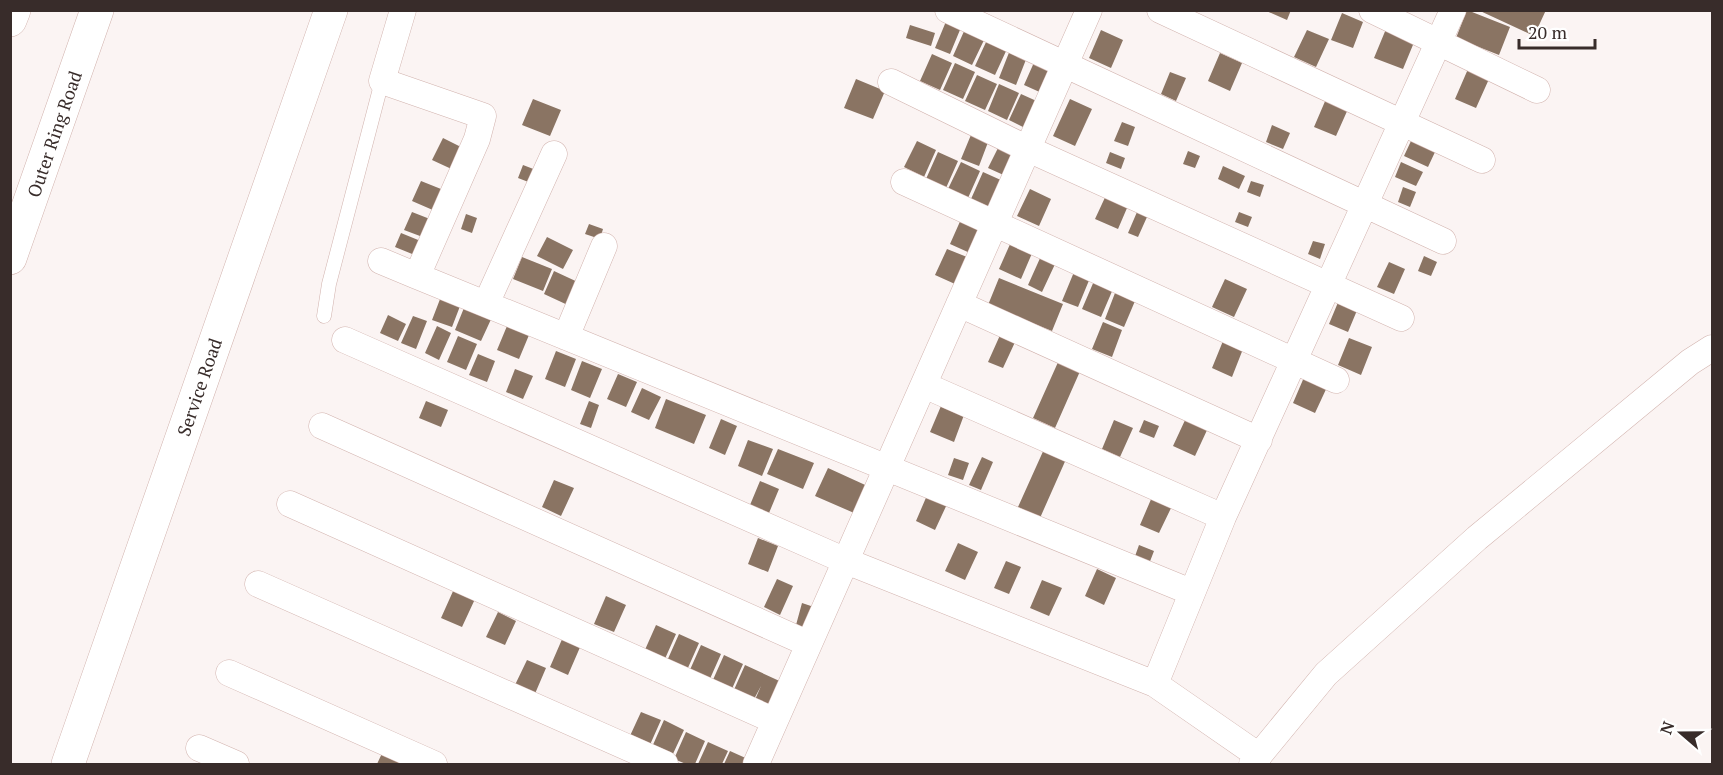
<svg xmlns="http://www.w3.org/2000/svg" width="1723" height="775" viewBox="0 0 1723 775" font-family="'PT Serif',serif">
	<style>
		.building { fill: #8a7463 }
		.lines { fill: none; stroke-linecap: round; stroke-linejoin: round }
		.lane-casing { stroke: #d2b3ae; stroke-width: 15 }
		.street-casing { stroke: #d2b3ae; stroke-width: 27 }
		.secondary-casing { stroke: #d2b3ae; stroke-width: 34 }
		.highway-casing { stroke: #d2b3ae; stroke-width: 34 }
		.lane { stroke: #fff; stroke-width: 14 }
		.street { stroke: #fff; stroke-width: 26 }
		.secondary { stroke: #fff; stroke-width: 33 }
		.highway { stroke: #fff; stroke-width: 33 }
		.labels { text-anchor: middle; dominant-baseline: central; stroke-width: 4.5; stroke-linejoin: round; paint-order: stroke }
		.street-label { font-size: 18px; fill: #382c2a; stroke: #fff }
	</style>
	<rect width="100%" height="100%" fill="#fbf4f3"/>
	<path class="building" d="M1264 10H1291L1287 20Z
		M1467 10 1510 27 1499 55 1456 38Z
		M1478 10H1546L1534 36Z
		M1342 13 1363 22 1353 48 1331 40Z
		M947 19 962 25 950 54 935 48Z
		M910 25 935 33 931 46 906 38Z
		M965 29 985 38 972 65 953 56Z
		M1386 29 1415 40 1403 69 1374 58Z
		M1101 30 1123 40 1111 68 1089 58Z
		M1307 30 1329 39 1316 67 1294 57Z
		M987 40 1007 49 995 75 975 66Z
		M1010 50 1027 57 1016 85 999 78Z
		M1220 53 1242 63 1230 91 1208 81Z
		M932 54 952 63 940 90 920 81Z
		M1036 58 1056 67 1044 94 1024 85Z
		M955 63 975 72 963 99 943 90Z
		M1468 69 1489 79 1476 108 1455 99Z
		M1170 72 1186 78 1176 101 1161 94Z
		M977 75 997 84 985 110 965 101Z
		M856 79 885 91 873 119 844 108Z
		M999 84 1019 93 1007 120 988 111Z
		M1021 94 1041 103 1029 130 1009 120Z
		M533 99 561 110 550 136 522 125Z
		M1070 99 1092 109 1075 146 1053 136Z
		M1326 99 1348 109 1336 136 1314 127Z
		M1122 122 1135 127 1128 146 1114 141Z
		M1272 125 1290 133 1283 149 1266 142Z
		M973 130 990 137 979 166 961 159Z
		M443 138 467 150 458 172 432 160Z
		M917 141 936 150 924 177 904 167Z
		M1411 141 1435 152 1428 167 1404 156Z
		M1001 142 1020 150 1008 177 988 168Z
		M1188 151 1200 156 1195 168 1183 164Z
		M938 152 958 161 946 188 926 179Z
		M1110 152 1125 158 1121 169 1106 163Z
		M961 162 980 171 968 198 948 189Z
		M1401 162 1423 172 1416 186 1395 177Z
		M523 165 536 170 531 183 518 178Z
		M1223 166 1245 176 1239 189 1218 179Z
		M983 172 1003 181 990 207 971 199Z
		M421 181 451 193 442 214 412 201Z
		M1251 181 1264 185 1260 197 1247 192Z
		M1403 187 1416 192 1410 207 1398 202Z
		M1030 189 1051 199 1039 226 1017 216Z
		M1108 191 1130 201 1118 229 1095 219Z
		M412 212 435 221 428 239 404 230Z
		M1137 212 1147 217 1138 237 1128 233Z
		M1239 212 1252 217 1248 227 1235 222Z
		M466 214 477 218 472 233 461 229Z
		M962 217 982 226 970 253 950 244Z
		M589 224 603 229 600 239 585 234Z
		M401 233 428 244 422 258 395 247Z
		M547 237 573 250 563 269 537 256Z
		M1313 241 1325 244 1320 259 1308 254Z
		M1011 242 1033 251 1021 279 999 269Z
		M947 249 967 257 955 284 935 275Z
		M1041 256 1056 262 1042 292 1028 285Z
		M1424 256 1437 262 1431 276 1418 271Z
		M522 257 552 269 543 291 513 279Z
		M1389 262 1405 269 1394 294 1377 287Z
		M554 271 582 284 572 307 544 294Z
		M1074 272 1090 278 1078 307 1062 301Z
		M999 278 1063 304 1052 331 988 305Z
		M1225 279 1247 289 1234 317 1212 307Z
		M1094 281 1113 289 1101 317 1082 309Z
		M1115 293 1135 301 1124 327 1105 319Z
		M442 294 462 301 452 327 432 320Z
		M1339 300 1358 308 1348 332 1329 324Z
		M466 303 493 315 481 341 455 330Z
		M388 315 406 324 398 341 380 333Z
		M413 316 427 321 416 349 401 343Z
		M1103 322 1122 330 1112 357 1092 349Z
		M437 326 451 333 439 360 425 353Z
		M507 326 529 335 519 359 497 350Z
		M1001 333 1016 340 1003 368 988 362Z
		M458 336 477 344 466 370 447 362Z
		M1349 338 1372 347 1361 375 1338 365Z
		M1223 341 1243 349 1232 377 1212 368Z
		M556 351 576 359 565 387 545 379Z
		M478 354 495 361 487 382 469 375Z
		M1059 360 1081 369 1055 428 1033 418Z
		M582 361 602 369 590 398 571 390Z
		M515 369 533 376 523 399 506 392Z
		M618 374 637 382 626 407 607 399Z
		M1305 375 1328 385 1315 413 1293 403Z
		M642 388 661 397 649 420 631 412Z
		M666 399 706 415 694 444 655 428Z
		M426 401 448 410 441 427 419 418Z
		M589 401 599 405 591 428 580 424Z
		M941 406 964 415 954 442 930 432Z
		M1186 418 1208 428 1195 456 1173 446Z
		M721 419 737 426 725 455 709 448Z
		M1114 420 1133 428 1120 457 1102 449Z
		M1144 420 1159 426 1154 438 1139 432Z
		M748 440 773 449 762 476 738 466Z
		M1045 447 1067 457 1040 518 1018 507Z
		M778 449 814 463 803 489 767 474Z
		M982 457 993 462 981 490 969 485Z
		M954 458 969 463 963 480 948 475Z
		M828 468 874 489 861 516 815 496Z
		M554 480 574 488 561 516 542 507Z
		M760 481 779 489 769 513 750 505Z
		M928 493 948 502 935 530 916 521Z
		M1152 497 1172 506 1159 533 1140 525Z
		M758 538 778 546 768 572 748 564Z
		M958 543 978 552 965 580 945 571Z
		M1139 545 1154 551 1149 564 1134 559Z
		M1006 561 1021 567 1009 594 994 588Z
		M1097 569 1116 578 1104 605 1085 596Z
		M777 579 793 586 780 615 764 607Z
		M1042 580 1062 588 1049 616 1030 608Z
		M454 589 475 599 462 627 441 618Z
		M606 596 626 605 614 632 594 624Z
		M802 603 817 608 811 629 796 625Z
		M498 612 516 621 505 645 486 637Z
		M656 625 676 634 664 661 644 652Z
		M679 634 699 643 687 670 667 661Z
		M563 637 581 645 568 675 550 667Z
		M701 645 721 654 709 681 689 672Z
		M724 655 743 664 731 691 712 682Z
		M527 660 546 668 534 696 514 687Z
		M745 665 786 684 774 711 754 702 761 686 753 701 733 692Z
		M641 712 661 720 649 747 629 738Z
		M664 720 684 730 672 756 652 747Z
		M686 732 705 741 695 764H686L674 759Z
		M708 742 728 751 722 764H698Z
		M384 749 406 759 403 764H377Z
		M730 751 750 760 748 764H724Z"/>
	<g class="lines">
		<g class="lane-casing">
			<path id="lane" d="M324 316 329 284 382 81"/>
		</g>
		<g class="street-casing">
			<path id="street" d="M948 10 1443 241
				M1160 10 1482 160
				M1372 10 1537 90
				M891 82 1028 149 1401 318
				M904 182 1336 380
				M381 261 417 276 477 139 483 116 382 81 403 10
				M417 276 1191 592
				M486 304 554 154
				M959 304 1259 440
				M566 337 604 246
				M345 340 846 561 1155 684 1259 756
				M924 385 1223 517
				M322 426 809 644
				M290 504 775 721
				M258 584 665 764
				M229 673 434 764
				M1155 684 1223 517 1453 10
				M199 748 236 764
				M756 764 1089 10
				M1252 764 1326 674 1477 538 1690 362 1712 348"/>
		</g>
		<g class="secondary-casing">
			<path id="secondary" d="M68 764 331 10"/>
		</g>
		<g class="highway-casing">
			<path id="highway" d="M10 20 14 10
				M10 258 97 10"/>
		</g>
		<use href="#lane" class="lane"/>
		<use href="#street" class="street"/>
		<use href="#secondary" class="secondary"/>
		<use href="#highway" class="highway"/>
	</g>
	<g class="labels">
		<g class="street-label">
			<text transform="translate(54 134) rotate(-71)">Outer Ring Road</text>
			<text transform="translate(199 387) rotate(-71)">Service Road</text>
		</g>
	</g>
	<rect width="1723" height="775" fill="none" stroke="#382c2a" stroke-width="24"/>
	<g transform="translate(1681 733) rotate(290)" stroke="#ffffff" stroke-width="4.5" paint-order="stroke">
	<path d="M0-4.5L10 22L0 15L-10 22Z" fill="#382c2a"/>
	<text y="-9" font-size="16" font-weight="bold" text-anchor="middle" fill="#382c2a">N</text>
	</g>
	<path d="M1519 39v9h76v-9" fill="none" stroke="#382c2a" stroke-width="3"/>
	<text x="1528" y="39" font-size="18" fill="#382c2a" stroke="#ffffff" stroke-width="4.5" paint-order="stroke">20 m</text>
</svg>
